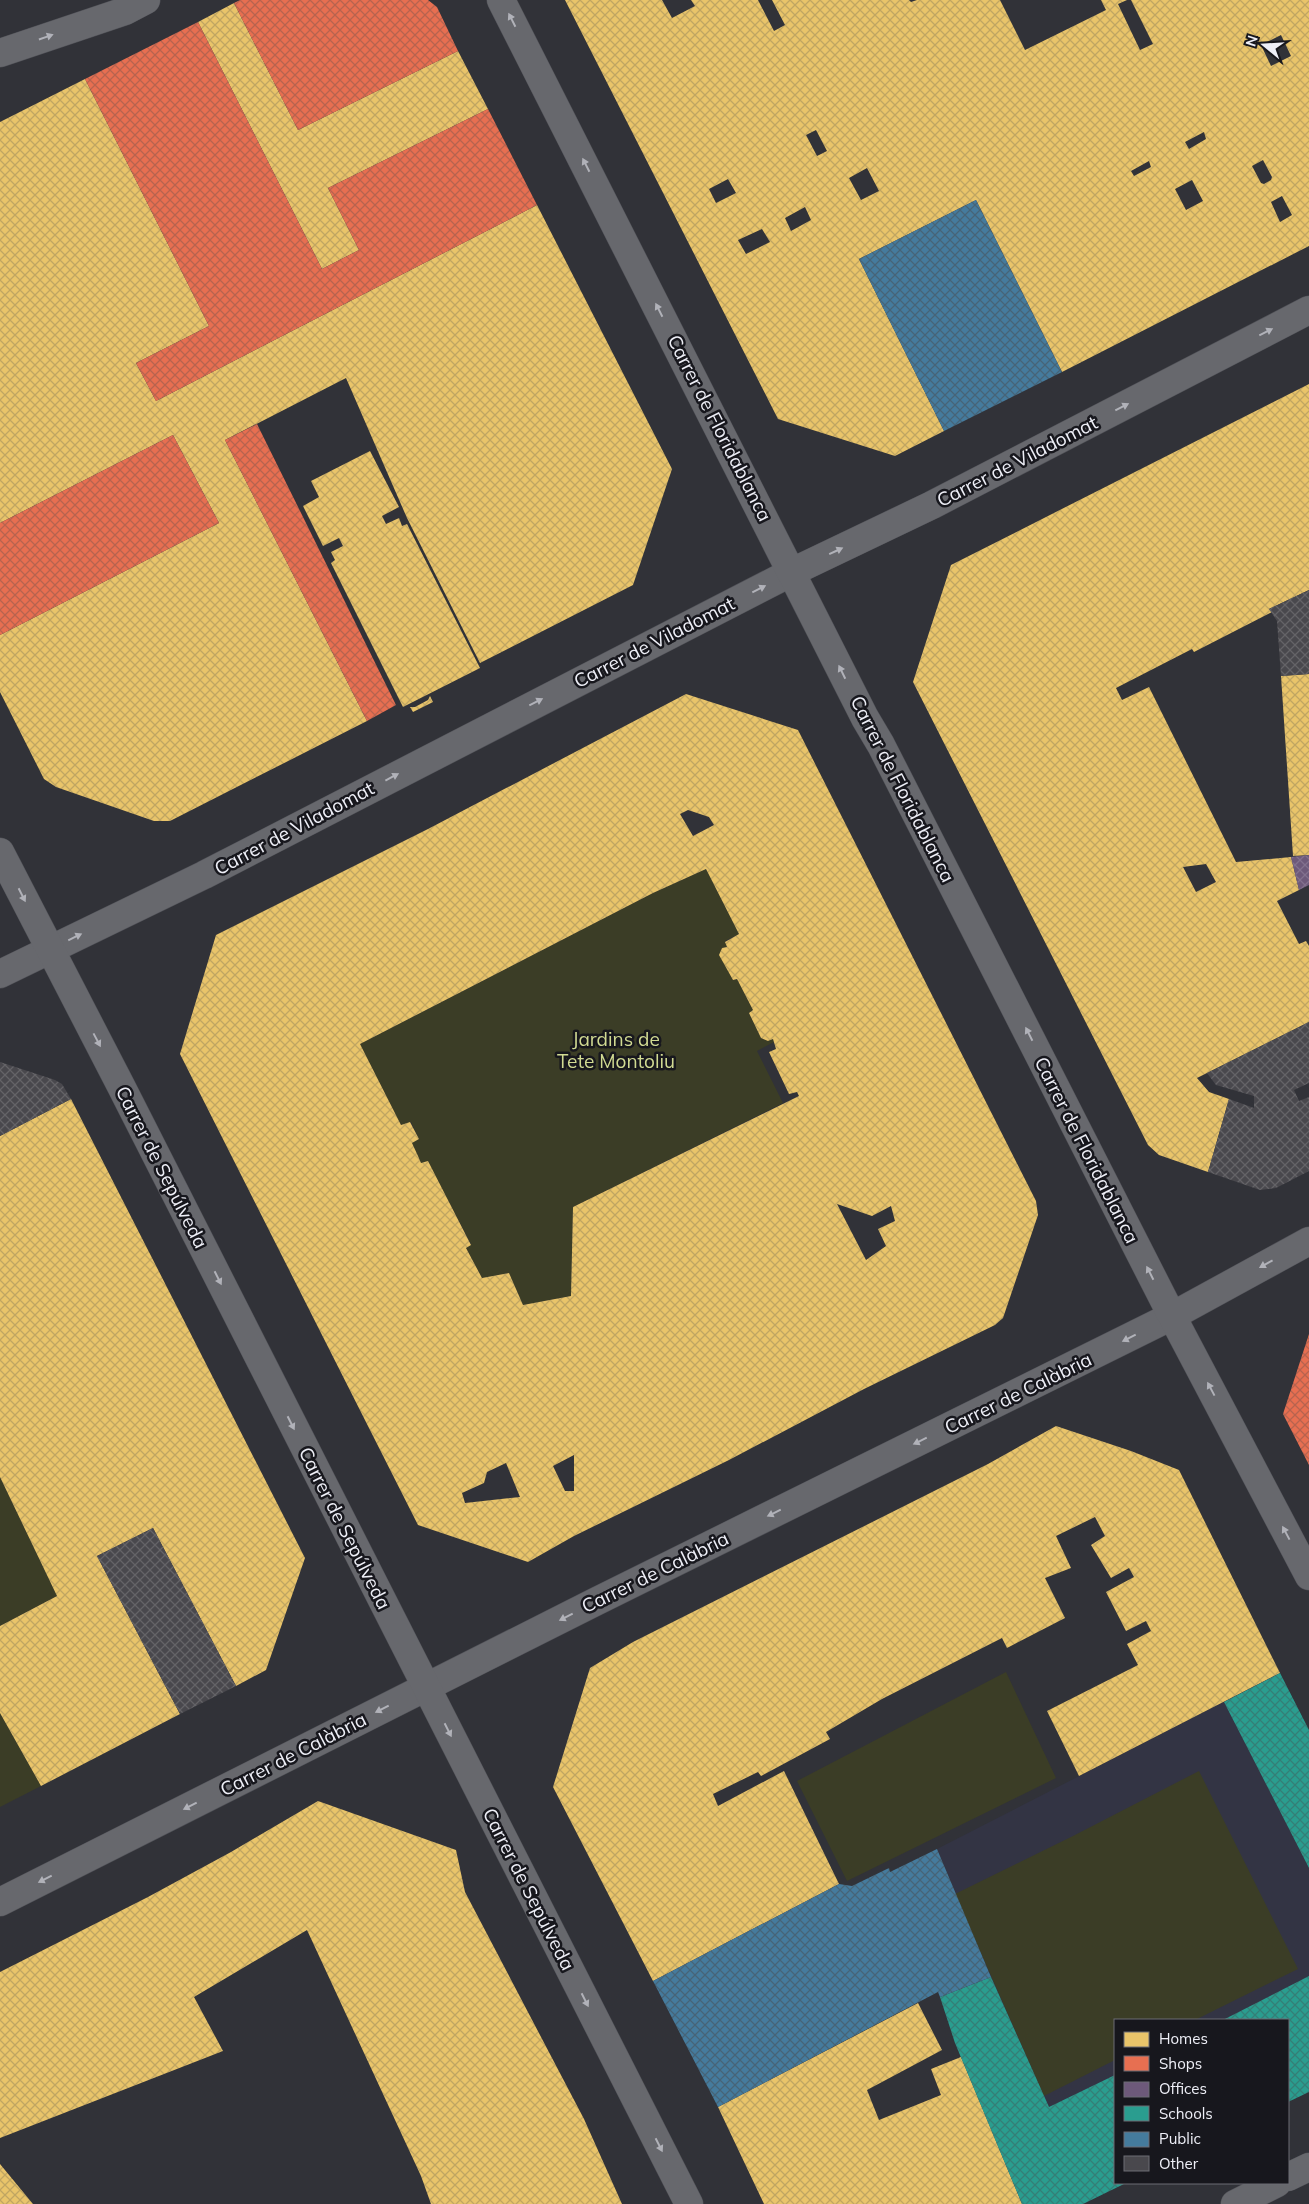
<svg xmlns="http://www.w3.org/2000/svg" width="1309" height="2204" viewBox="0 0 1309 2204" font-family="Mulish,sans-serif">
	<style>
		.built { fill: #333444 }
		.garden { fill: #3b3d26 }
		.homes { fill: url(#homes-cross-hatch); fill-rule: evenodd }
		.shops { fill: url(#shops-cross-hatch) }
		.offices { fill: url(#offices-cross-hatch) }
		.schools { fill: url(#schools-cross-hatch) }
		.public { fill: url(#public-cross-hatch) }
		.building { fill: url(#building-cross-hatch) }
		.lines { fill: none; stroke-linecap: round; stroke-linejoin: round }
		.minor-casing { stroke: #505157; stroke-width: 29 }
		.tertiary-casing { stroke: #505157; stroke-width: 29 }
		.minor { stroke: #67686d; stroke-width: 28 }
		.tertiary { stroke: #67686d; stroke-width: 28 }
		.oneway { fill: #b1b2b9 }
		.labels { text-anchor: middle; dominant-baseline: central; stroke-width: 5; stroke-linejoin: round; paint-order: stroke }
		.street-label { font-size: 19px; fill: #eeeff7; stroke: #17171d }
		.park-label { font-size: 19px; fill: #d1da92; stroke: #17171d }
	</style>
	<defs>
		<pattern id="homes-cross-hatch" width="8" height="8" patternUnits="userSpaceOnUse" patternTransform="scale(1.25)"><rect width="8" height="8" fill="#e9c46a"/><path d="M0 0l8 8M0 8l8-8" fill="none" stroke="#c0a562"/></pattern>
		<pattern id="shops-cross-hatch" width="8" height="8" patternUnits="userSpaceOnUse" patternTransform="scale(1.25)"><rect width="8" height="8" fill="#e76f51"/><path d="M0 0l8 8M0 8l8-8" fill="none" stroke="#b7634f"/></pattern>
		<pattern id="offices-cross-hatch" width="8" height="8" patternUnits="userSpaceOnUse" patternTransform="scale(1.25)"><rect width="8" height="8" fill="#6d597a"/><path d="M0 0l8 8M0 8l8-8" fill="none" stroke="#82718e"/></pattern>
		<pattern id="schools-cross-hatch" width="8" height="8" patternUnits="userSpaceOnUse" patternTransform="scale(1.25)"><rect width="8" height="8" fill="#2a9d8f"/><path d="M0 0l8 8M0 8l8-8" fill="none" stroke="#347f77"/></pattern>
		<pattern id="public-cross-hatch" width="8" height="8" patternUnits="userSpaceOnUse" patternTransform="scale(1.25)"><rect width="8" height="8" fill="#457b9d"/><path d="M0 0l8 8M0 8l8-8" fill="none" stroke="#466478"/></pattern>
		<pattern id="building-cross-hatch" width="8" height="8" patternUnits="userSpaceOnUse" patternTransform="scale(1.25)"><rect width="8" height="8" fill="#49484d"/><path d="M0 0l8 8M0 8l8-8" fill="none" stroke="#646367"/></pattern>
	</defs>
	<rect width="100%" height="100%" fill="#313238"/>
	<path class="built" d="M1280 1673 1309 1730V2092L1288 2102V2020H1115V2183H1126L1083 2204H1022L955 2043 940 1997 991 1976 937 1849Z"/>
	<path class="garden" d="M706 869 739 934 725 941 727 947 722 948 720 955 733 980 737 979 753 1010 749 1013 761 1038 768 1041 773 1039 774 1042 757 1051 783 1103 573 1207 571 1296 523 1305 509 1273 482 1278 466 1248 471 1244 428 1162 421 1163 412 1143 419 1139 411 1122 401 1125 360 1044 653 893Z
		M0 1477 57 1596 0 1626Z
		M1006 1672 1056 1778 847 1881 797 1781Z
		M0 1713 41 1786 0 1807Z
		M1199 1771 1298 1969 1195 2020H1115V2060L1044 2096 955 1894 1073 1836Z"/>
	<path class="homes" d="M565 0H662L672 18 695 6 691 0H758L774 31 785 25 772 0H909L911 2 917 0H1000L1025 50 1106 10 1101 0H1127L1118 4 1140 50 1153 44 1131 0H1309V246L1062 372 976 200 859 259 944 431 895 456 778 419ZM1281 35 1291 56 1271 66 1261 45ZM816 130 827 151 817 156 806 135ZM1204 132 1206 139 1189 149 1185 142ZM1263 160 1272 177 1271 180 1264 184 1261 183 1252 166ZM1149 161 1151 167 1134 176 1131 171ZM867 168 879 191 861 200 849 178ZM728 179 736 193 716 203 709 189ZM1192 180 1203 201 1186 210 1175 189ZM1282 196 1292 215 1280 222 1271 202ZM805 207 811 220 791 231 785 218ZM762 229 770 242 746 254 738 240Z
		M234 3 298 130 458 51 488 109 328 188 359 250 322 269 198 22Z
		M85 79 209 326 136 363 156 401 537 205 672 469 633 585 480 663 407 518 346 378 225 440 367 721 170 821H154L56 787 44 779 0 692V635L219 523 173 435 0 523V122Z
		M1309 384V590L1269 609 1272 612 1194 652 1192 649 1116 688 1122 700 1149 687 1236 862 1291 857 1299 890 1277 901 1299 944 1306 941 1309 946V1022L1197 1078 1209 1092 1229 1099 1208 1172 1159 1155 1148 1145 913 682 951 565ZM1206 864 1216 882 1196 892 1183 867Z
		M370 451 399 507 382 516 386 524 399 518 402 526 407 524 480 668 403 707 331 563 335 560 331 552 343 546 339 538 323 546 303 506 319 497 311 481Z
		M1309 674V855L1293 856 1281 676Z
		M686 694 798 730 1036 1201 1038 1215 1003 1318 995 1325 864 1389 729 1460 574 1536 528 1562 418 1525 180 1054 216 935 428 829ZM688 810 709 817 714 825 693 836 680 814ZM706 869 739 934 725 942 727 947 722 948 719 955 733 980 737 979 753 1010 749 1013 761 1038 768 1041 773 1039 776 1049 769 1052 789 1094 797 1092 799 1096 573 1207 571 1296 523 1305 509 1273 482 1278 466 1248 471 1245 428 1161 421 1163 418 1156 412 1143 419 1139 410 1122 401 1125 360 1044 653 893ZM837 1204 872 1216 891 1206 895 1221 878 1229 886 1246 866 1260ZM574 1455V1491H565L553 1466ZM506 1463 520 1497 465 1503 462 1493 484 1483 487 1472Z
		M430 696 433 702 413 712 410 707H415L428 700Z
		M71 1099 305 1558 266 1670 236 1686 153 1528 97 1556 180 1714 41 1786 0 1713V1626L57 1596 0 1477V1136Z
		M1056 1426 1131 1451 1179 1470 1280 1673 1079 1776 1047 1711 1138 1665 1127 1644 1151 1631 1146 1621 1126 1631 1106 1592 1134 1577 1129 1568 1111 1578 1091 1545 1105 1536 1095 1517 1056 1536 1071 1568 1045 1578 1065 1618 1007 1648 1002 1638 882 1699 826 1732 830 1739 761 1776 758 1772 713 1794 718 1806 784 1771 839 1884 653 1981 553 1787 590 1668 633 1642 988 1464Z
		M318 1801 456 1850 465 1892 584 2119 622 2204H431L421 2176 307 1930 194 1997 223 2051 0 2138V1972L148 1897 231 1852Z
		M918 2003 942 2050 867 2090 879 2120 941 2095 931 2069 961 2057 1022 2204H764L718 2107Z
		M0 2164 33 2204H0Z"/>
	<path class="shops" d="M240 0H428L437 7 458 51 298 130 234 3Z
		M198 22 322 269 359 250 328 188 488 109 537 205 156 401 136 363 209 326 85 79Z
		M257 424 396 705 367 721 225 440Z
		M173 435 219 523 0 635V523Z
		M1309 1334V1465L1283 1414Z"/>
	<path class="offices" d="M1309 855V885L1299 890 1291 857Z"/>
	<path class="schools" d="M1280 1673 1309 1730V1868L1224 1702Z
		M1309 1976V2092L1288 2102V2020H1223Z
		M991 1977 1049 2107 1115 2075V2183H1126L1083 2204H1022L955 2043 940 1997Z"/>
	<path class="public" d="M976 200 1062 372 944 431 859 259Z
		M937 1849 991 1977 940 1997 938 1992 718 2107 653 1981 839 1884 852 1886 889 1868 890 1872Z"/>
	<path class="building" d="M1309 590V674L1281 676 1277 621 1269 609Z
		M1309 1022V1083L1294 1090 1299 1101 1309 1097V1171L1276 1188 1260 1190 1208 1172 1229 1099 1254 1108V1096L1216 1085 1207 1073Z
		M0 1062 55 1080 62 1084 71 1099 0 1136Z
		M153 1528 236 1686 180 1714 97 1556Z"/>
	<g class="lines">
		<g class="minor-casing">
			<path id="minor" d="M0 53 125 11 146 0
				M0 974 204 875 792 572
				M0 1902 595 1602 1172 1316
				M1288 2177 1309 2167
				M1235 2204 1277 2183"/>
		</g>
		<g class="tertiary-casing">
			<path id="tertiary" d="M501 0 865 718 881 745 1172 1316 1309 1576
				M792 572 932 505 1309 310
				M0 852 121 1086 689 2204
				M1172 1316 1309 1241"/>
		</g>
		<use href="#minor" class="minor"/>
		<use href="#tertiary" class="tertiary"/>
	</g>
	<defs><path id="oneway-solid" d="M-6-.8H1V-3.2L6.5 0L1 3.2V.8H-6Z" transform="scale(1.25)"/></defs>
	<g class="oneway">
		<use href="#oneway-solid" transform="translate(512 20) rotate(-117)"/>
		<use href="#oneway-solid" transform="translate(46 37) rotate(-19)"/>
		<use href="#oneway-solid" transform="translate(586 165) rotate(-117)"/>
		<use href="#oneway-solid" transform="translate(659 310) rotate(-117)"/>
		<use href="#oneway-solid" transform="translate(1266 332) rotate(-27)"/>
		<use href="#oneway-solid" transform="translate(1122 407) rotate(-27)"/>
		<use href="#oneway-solid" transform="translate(836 551) rotate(-25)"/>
		<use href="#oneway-solid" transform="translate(759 589) rotate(-27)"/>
		<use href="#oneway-solid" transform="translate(842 672) rotate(-116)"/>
		<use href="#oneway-solid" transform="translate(536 702) rotate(-27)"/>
		<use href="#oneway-solid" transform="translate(392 777) rotate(-28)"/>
		<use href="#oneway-solid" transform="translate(22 895) rotate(63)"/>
		<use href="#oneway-solid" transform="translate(75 937) rotate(-26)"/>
		<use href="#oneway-solid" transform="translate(1029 1034) rotate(-117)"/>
		<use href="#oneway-solid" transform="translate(97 1040) rotate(62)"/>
		<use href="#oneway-solid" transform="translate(1266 1264) rotate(151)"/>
		<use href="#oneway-solid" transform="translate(1150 1273) rotate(-117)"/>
		<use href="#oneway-solid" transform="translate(218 1278) rotate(63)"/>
		<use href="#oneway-solid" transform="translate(1129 1338) rotate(153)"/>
		<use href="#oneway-solid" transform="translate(1211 1389) rotate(-118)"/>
		<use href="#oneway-solid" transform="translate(291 1423) rotate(63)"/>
		<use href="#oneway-solid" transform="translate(920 1441) rotate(154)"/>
		<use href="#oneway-solid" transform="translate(774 1513) rotate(154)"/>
		<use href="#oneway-solid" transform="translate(1286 1533) rotate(-118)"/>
		<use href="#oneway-solid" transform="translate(566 1617) rotate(153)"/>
		<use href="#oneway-solid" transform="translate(382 1709) rotate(153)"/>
		<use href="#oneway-solid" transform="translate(448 1730) rotate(63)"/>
		<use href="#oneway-solid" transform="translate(190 1806) rotate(153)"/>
		<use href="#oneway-solid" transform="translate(45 1879) rotate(153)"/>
		<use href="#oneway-solid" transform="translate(585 2000) rotate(63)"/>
		<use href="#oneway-solid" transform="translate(659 2145) rotate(63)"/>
	</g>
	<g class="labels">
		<g class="street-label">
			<text transform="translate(720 428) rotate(63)">Carrer de Floridablanca</text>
			<text transform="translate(1017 461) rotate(-27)">Carrer de Viladomat</text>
			<text transform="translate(654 642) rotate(-27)">Carrer de Viladomat</text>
			<text transform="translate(903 789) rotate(63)">Carrer de Floridablanca</text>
			<text transform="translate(294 828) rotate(-28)">Carrer de Viladomat</text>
			<text transform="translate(1087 1150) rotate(63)">Carrer de Floridablanca</text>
			<text transform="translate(162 1167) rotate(63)">Carrer de Sepúlveda</text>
			<text transform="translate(1018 1393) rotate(-26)">Carrer de Calàbria</text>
			<text transform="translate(345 1528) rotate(63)">Carrer de Sepúlveda</text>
			<text transform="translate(655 1572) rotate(-26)">Carrer de Calàbria</text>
			<text transform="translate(293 1754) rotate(-27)">Carrer de Calàbria</text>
			<text transform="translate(529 1889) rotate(63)">Carrer de Sepúlveda</text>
		</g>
		<g class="park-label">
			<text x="616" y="1039">Jardins de<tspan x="616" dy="22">Tete Montoliu</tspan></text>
		</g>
	</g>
	<rect x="1114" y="2019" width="175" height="165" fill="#17171d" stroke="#6d6d74"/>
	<rect x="1124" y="2032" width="25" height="15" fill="#e9c46a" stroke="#6d6d74"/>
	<text x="1159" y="2044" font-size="15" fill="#eeeff7">Homes</text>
	<rect x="1124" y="2056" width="25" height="15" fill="#e76f51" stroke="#6d6d74"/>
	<text x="1159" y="2069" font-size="15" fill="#eeeff7">Shops</text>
	<rect x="1124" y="2082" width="25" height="15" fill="#6d597a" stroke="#6d6d74"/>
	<text x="1159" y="2094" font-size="15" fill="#eeeff7">Offices</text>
	<rect x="1124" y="2106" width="25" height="15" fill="#2a9d8f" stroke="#6d6d74"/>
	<text x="1159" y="2119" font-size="15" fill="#eeeff7">Schools</text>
	<rect x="1124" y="2132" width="25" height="15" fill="#457b9d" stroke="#6d6d74"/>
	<text x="1159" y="2144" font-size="15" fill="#eeeff7">Public</text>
	<rect x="1124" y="2156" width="25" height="15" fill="#49484d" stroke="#6d6d74"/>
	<text x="1159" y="2169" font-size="15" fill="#eeeff7">Other</text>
	<g transform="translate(1264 45) rotate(288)" stroke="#17171d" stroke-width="4" paint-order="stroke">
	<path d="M0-4L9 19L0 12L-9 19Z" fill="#eeeff7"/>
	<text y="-8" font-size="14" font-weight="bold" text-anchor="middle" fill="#eeeff7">N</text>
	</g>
</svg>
